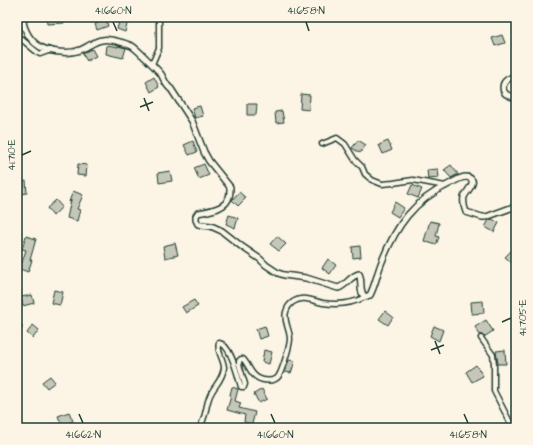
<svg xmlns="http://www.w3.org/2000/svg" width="533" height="445" viewBox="0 0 533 445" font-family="'Architects Daughter',sans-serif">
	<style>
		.building { fill: #c5c7b9; stroke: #1f3d34 }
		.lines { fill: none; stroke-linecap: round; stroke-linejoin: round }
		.minor-casing { stroke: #1f3d34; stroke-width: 7 }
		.tertiary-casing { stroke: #1f3d34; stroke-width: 8 }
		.minor { stroke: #fcf5e5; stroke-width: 4 }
		.tertiary { stroke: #fcf5e5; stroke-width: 5 }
		.ticks { fill: none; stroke: #1f3d34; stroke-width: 1.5 }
		.neatline { fill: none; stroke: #1f3d34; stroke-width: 1.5 }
		.ticks-label { font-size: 10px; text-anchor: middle; fill: #1f3d34 }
	</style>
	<rect width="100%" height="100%" fill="#fcf5e5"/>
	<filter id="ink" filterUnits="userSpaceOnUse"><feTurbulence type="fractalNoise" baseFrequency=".025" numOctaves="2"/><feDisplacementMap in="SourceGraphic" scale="8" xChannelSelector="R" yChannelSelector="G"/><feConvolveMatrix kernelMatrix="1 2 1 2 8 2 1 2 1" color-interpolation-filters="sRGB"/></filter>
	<g filter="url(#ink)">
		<path class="building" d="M46 17H63L64 23 47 24Z
			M120 18 128 21 125 32 117 29Z
			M106 20 108 26 97 30 95 24Z
			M502 35 505 43 495 46 492 38Z
			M107 45 118 47V46L126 48 123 58 106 54Z
			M92 49 96 56 87 61 82 53Z
			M154 77 159 87 151 92 146 82Z
			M301 94 310 95 309 110 300 109Z
			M247 104H257L256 115H247Z
			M200 106 203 116 195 118 192 108Z
			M282 111 284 122 276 123 275 112Z
			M358 140 366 145 360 153 352 148Z
			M193 141 197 152 189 155 184 145Z
			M388 141 392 150 383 154 379 145Z
			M78 164 87 165 86 176 77 175Z
			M204 164 209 175 199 179 194 168Z
			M451 165 458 174 451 178 444 170Z
			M438 169 439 178 428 179 427 170Z
			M170 171 172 181 159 183 158 173Z
			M26 181 27 193 17 195V183Z
			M412 185 422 189 418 198 408 194Z
			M73 191 83 195 77 209 80 210 77 221 67 218 71 200 69 202Z
			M239 192 246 198 238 206 232 200Z
			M56 200 62 207 53 216 47 208Z
			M395 202 404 208 398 217 390 212Z
			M229 215 238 218 235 228 226 224Z
			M492 219 499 223 494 232 485 227 489 220Z
			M430 221 439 223 436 236 439 237 436 245 424 241Z
			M26 236 36 239 30 260H32L28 272 20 269 26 250 22 249Z
			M277 236 286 244 279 251 270 244Z
			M175 243 178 255 165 258 163 246Z
			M360 246 361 257 353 258 352 247Z
			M512 250 516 253V261L513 264 505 257Z
			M328 259 336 265 330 274 322 268Z
			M54 290 63 292 60 305 51 303Z
			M32 295 34 303 23 306 21 297Z
			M194 300 198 306 186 313 182 307Z
			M483 301 484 313 472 314 471 302Z
			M385 311 393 317 388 325 379 319Z
			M486 320 493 331 484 337 482 335H480L475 327Z
			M33 325 39 330 33 338 27 333Z
			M265 326 268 336 259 339 256 329Z
			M434 326 443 330 439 341 430 336Z
			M264 350 272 352 269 364 262 362Z
			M505 350 506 364H498L496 351Z
			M289 360 295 361 291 373 285 372Z
			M476 365 483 376 472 382 466 372Z
			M50 376 55 382 47 388 42 382Z
			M232 387 238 389 235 401 241 403 239 408 255 412 252 424 244 422 245 415 227 410 231 396 230 395Z
			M262 389 267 399 259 403 254 394Z
			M69 412 73 421 62 426 58 416Z"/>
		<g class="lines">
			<g class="minor-casing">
				<path id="minor" d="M17 36C25 41 32 49 40 54L51 50
					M152 64 159 48V22L157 17
					M322 144 337 138 345 144 355 160 362 167 365 174 372 180 382 184 393 183 413 180 445 186
					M17 324 19 327
					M481 338 493 355 494 364V391L513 428
					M199 428C206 419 205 409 209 398 213 386 222 382 224 368 224 359 216 351 219 343 231 344 238 377 241 387H244L245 384 239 364V361L241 359H243C249 365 250 374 258 378 263 381 274 382 278 377 282 372 290 345 290 339 290 330 283 320 286 312 287 308 290 304 293 302 303 295 313 301 323 303 337 305 352 304 365 297"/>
			</g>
			<g class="tertiary-casing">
				<path id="tertiary" d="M24 17C23 20 23 23 24 26 26 32 31 40 36 44 45 52 66 54 77 51 86 49 93 41 102 40 110 38 124 43 132 46 137 49 157 69 161 74 164 79 166 86 171 89L192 121 204 152 209 161 230 187C230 190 230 195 229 197 226 209 208 211 198 213L196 216V220L198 224 201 225 211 226 222 231 241 246 260 259 266 265 278 273 284 275 306 278 338 288C346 286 350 276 359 274 363 281 358 291 365 297L370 295C375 286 377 274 381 264 396 225 413 201 451 183 456 180 466 174 471 179 476 183 466 192 464 197 463 202 464 207 466 212L482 217H486L516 206
					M516 76C513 77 509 78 507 80 502 83 502 91 506 94 509 96 513 97 516 98"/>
			</g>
			<use href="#minor" class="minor"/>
			<use href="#tertiary" class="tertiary"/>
		</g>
	</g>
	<path class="ticks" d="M113 22 117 31M306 22 309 31M144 98 149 111M140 107 153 102M22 155 31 151M502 322 511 318M435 341 440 354M431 350 444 345M79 414 83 423M271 414 275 423M464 414 468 423"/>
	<rect width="533" height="445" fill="none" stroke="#fcf5e5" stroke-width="44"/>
	<rect x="22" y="22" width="489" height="401" class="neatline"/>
	<g class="ticks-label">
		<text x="113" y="14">41.660°N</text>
		<text x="306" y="14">41.658°N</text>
		<text transform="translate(11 155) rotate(-90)" y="4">41.710°E</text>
		<text transform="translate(522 318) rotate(-90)" y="4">41.705°E</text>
		<text x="83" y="438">41.662°N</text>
		<text x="275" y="438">41.660°N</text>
		<text x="468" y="438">41.658°N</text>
	</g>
</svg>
